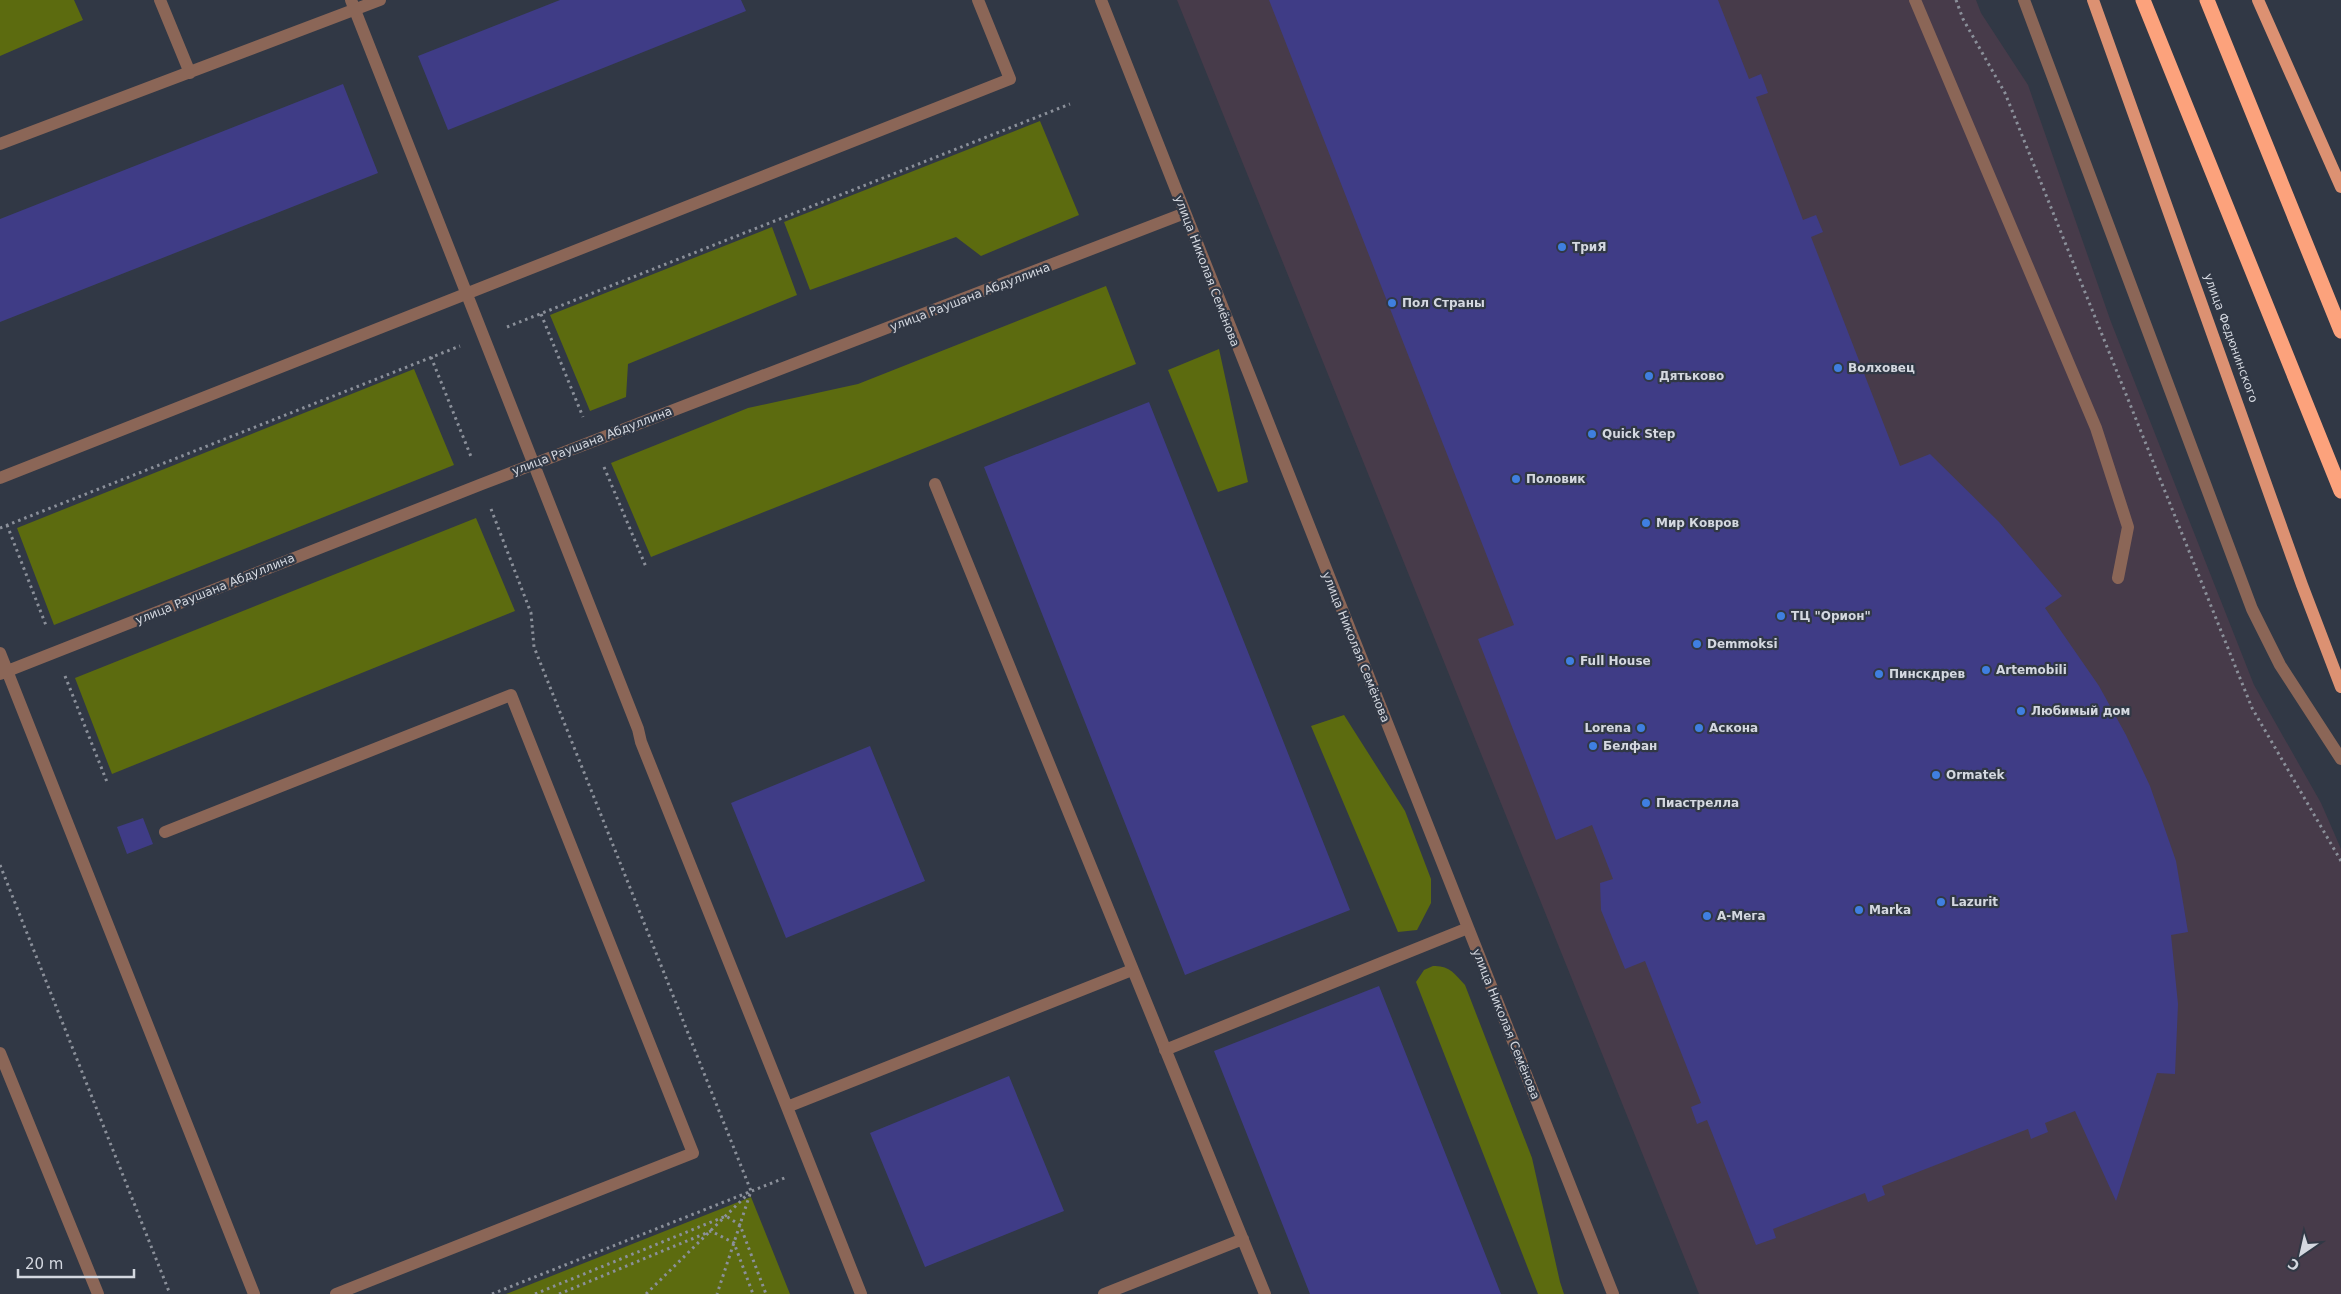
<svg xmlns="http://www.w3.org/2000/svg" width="2341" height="1294" viewBox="0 0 2341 1294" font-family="'DejaVu Sans',sans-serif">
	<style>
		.commercial { fill: #473b4a }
		.green { fill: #5c6b0f }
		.building { fill: #3f3c86 }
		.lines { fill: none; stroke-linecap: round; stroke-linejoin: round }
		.path { stroke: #8b909a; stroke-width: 3; stroke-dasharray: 2.5 4; stroke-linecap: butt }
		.minor { stroke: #8b6657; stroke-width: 12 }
		.major { stroke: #dc9172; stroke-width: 12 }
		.highway { stroke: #fca27c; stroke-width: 15 }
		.shop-dot { fill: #3f7fe0; stroke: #313845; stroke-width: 2 }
		.labels { text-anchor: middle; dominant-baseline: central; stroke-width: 4.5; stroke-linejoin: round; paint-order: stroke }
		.poi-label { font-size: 12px; font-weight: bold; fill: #d4d8e0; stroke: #313845; text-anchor: start }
		.street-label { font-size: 12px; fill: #d4d8e0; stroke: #313845 }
	</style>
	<rect width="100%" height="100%" fill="#313845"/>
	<path class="commercial" d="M1177 0H1976L1981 13 2028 85 2111 322 2254 685 2321 803 2341 849V1294H1699Z"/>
	<path class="green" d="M0 0H74L83 20 0 56Z
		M1040 121 1079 215 981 256 956 237 810 290 784 222Z
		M772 227 797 295 628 364 626 397 590 411 550 315Z
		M1106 286 1136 364 651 557 611 463 748 408 858 384Z
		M1219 349 1248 482 1218 492 1168 370Z
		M414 369 454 465 54 625 17 528Z
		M476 518 515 611 112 774 75 678Z
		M1344 715 1405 811 1431 879V903L1417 930 1398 932 1311 726Z
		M1433 966C1449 965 1455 974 1465 985L1532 1158 1560 1282 1564 1294H1538L1416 982 1424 970Z
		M751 1197 790 1294H506Z"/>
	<path class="building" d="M560 0H741L746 11 448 130 418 56Z
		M1269 0H1718L1749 79 1761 74 1768 93 1756 97 1803 220 1816 215 1823 232 1811 237 1900 466 1930 454 1999 522 2062 596 2045 608 2099 686 2126 735 2150 786 2176 861 2188 932 2171 935 2178 1004 2175 1074 2157 1073 2116 1201 2075 1111 2045 1123 2048 1132 2031 1139 2028 1129 1882 1186 1885 1195 1868 1202 1865 1193 1773 1229 1776 1238 1756 1245 1707 1120 1697 1124 1691 1107 1701 1103 1645 961 1625 969 1601 910 1600 883 1613 879 1592 825 1556 840 1478 639 1514 625Z
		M343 84 378 173 0 322V219Z
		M1149 402 1350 910 1185 975 984 467Z
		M870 746 925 881 786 938 731 803Z
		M143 818 153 844 127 854 117 827Z
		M1379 986 1501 1294H1310L1214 1051Z
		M1009 1076 1064 1211 925 1267 870 1133Z"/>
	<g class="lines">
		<path class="path" d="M1956 0 1963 19 2005 93 2252 708 2341 861
			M541 314 583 417
			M507 327 1070 104
			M431 357 472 459
			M604 467 646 567
			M491 509 531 613 534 647 751 1191 717 1294
			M7 525 47 628
			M0 528 460 346
			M65 676 107 782
			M0 865 170 1294
			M492 1294 787 1177
			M535 1294 726 1216 740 1225 766 1294
			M559 1294 711 1231 734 1243 753 1294
			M646 1294 749 1193"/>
		<path class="minor" d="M160 0 190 73
			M351 0 638 729 641 742 787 1107
			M1101 0 1613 1294
			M1915 0 2096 428 2128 527 2118 578
			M2024 0 2252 609 2280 665 2341 759
			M0 144 380 0
			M0 478 1010 79 978 0
			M935 484 1265 1294
			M0 653 254 1294
			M0 674 482 484 1185 213
			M165 832 511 695 693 1153 336 1294
			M1165 1050 1468 928
			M0 1053 98 1294
			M861 1294 787 1107 1132 970
			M1104 1294 1243 1239"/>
		<path class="major" d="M2093 0 2302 585 2341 687
			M2258 0 2341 187"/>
		<path class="highway" d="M2143 0 2341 491
			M2207 0 2341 331"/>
	</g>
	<g class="shop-dot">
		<circle cx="1562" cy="247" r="5"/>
		<circle cx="1392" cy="303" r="5"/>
		<circle cx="1838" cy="368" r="5"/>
		<circle cx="1649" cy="376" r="5"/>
		<circle cx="1592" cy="434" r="5"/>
		<circle cx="1516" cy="479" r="5"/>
		<circle cx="1646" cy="523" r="5"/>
		<circle cx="1781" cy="616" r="5"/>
		<circle cx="1697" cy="644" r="5"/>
		<circle cx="1570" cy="661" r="5"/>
		<circle cx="1986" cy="670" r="5"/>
		<circle cx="1879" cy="674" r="5"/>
		<circle cx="2021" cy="711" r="5"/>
		<circle cx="1641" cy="728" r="5"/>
		<circle cx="1699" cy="728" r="5"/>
		<circle cx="1593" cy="746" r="5"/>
		<circle cx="1936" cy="775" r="5"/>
		<circle cx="1646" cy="803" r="5"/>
		<circle cx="1941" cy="902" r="5"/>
		<circle cx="1859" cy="910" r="5"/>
		<circle cx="1707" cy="916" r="5"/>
	</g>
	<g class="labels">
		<g class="poi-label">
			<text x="1572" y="247">ТриЯ</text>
			<text x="1402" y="303">Пол Страны</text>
			<text x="1848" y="368">Волховец</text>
			<text x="1659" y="376">Дятьково</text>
			<text x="1602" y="434">Quick Step</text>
			<text x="1526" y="479">Половик</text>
			<text x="1656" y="523">Мир Ковров</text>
			<text x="1791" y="616">ТЦ "Орион"</text>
			<text x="1707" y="644">Demmoksi</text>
			<text x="1580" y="661">Full House</text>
			<text x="1996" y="670">Artemobili</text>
			<text x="1889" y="674">Пинскдрев</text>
			<text x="2031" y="711">Любимый дом</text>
			<text x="1631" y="728" text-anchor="end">Lorena</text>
			<text x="1709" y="728">Аскона</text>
			<text x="1603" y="746">Белфан</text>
			<text x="1946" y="775">Ormatek</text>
			<text x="1656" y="803">Пиастрелла</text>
			<text x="1951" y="902">Lazurit</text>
			<text x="1869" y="910">Marka</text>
			<text x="1717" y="916">А-Мега</text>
		</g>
		<g class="street-label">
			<text transform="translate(1207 271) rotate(69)">улица Николая Семёнова</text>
			<text transform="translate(970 297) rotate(-21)">улица Раушана Абдуллина</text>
			<text transform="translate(2231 338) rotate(70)">улица Федюнинского</text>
			<text transform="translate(592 441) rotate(-21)">улица Раушана Абдуллина</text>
			<text transform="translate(215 589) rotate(-22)">улица Раушана Абдуллина</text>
			<text transform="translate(1356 647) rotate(68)">улица Николая Семёнова</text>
			<text transform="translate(1506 1024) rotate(68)">улица Николая Семёнова</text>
		</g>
	</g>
	<g transform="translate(2301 1254) rotate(214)" stroke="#313845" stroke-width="4" paint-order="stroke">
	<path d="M0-4L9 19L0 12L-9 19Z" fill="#d4d8e0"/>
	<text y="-8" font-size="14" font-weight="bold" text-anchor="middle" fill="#d4d8e0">С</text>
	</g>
	<path d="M18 1269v8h116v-8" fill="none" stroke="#d4d8e0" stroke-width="2.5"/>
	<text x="25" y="1269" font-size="15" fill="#d4d8e0" stroke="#313845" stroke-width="4" paint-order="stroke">20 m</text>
</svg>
